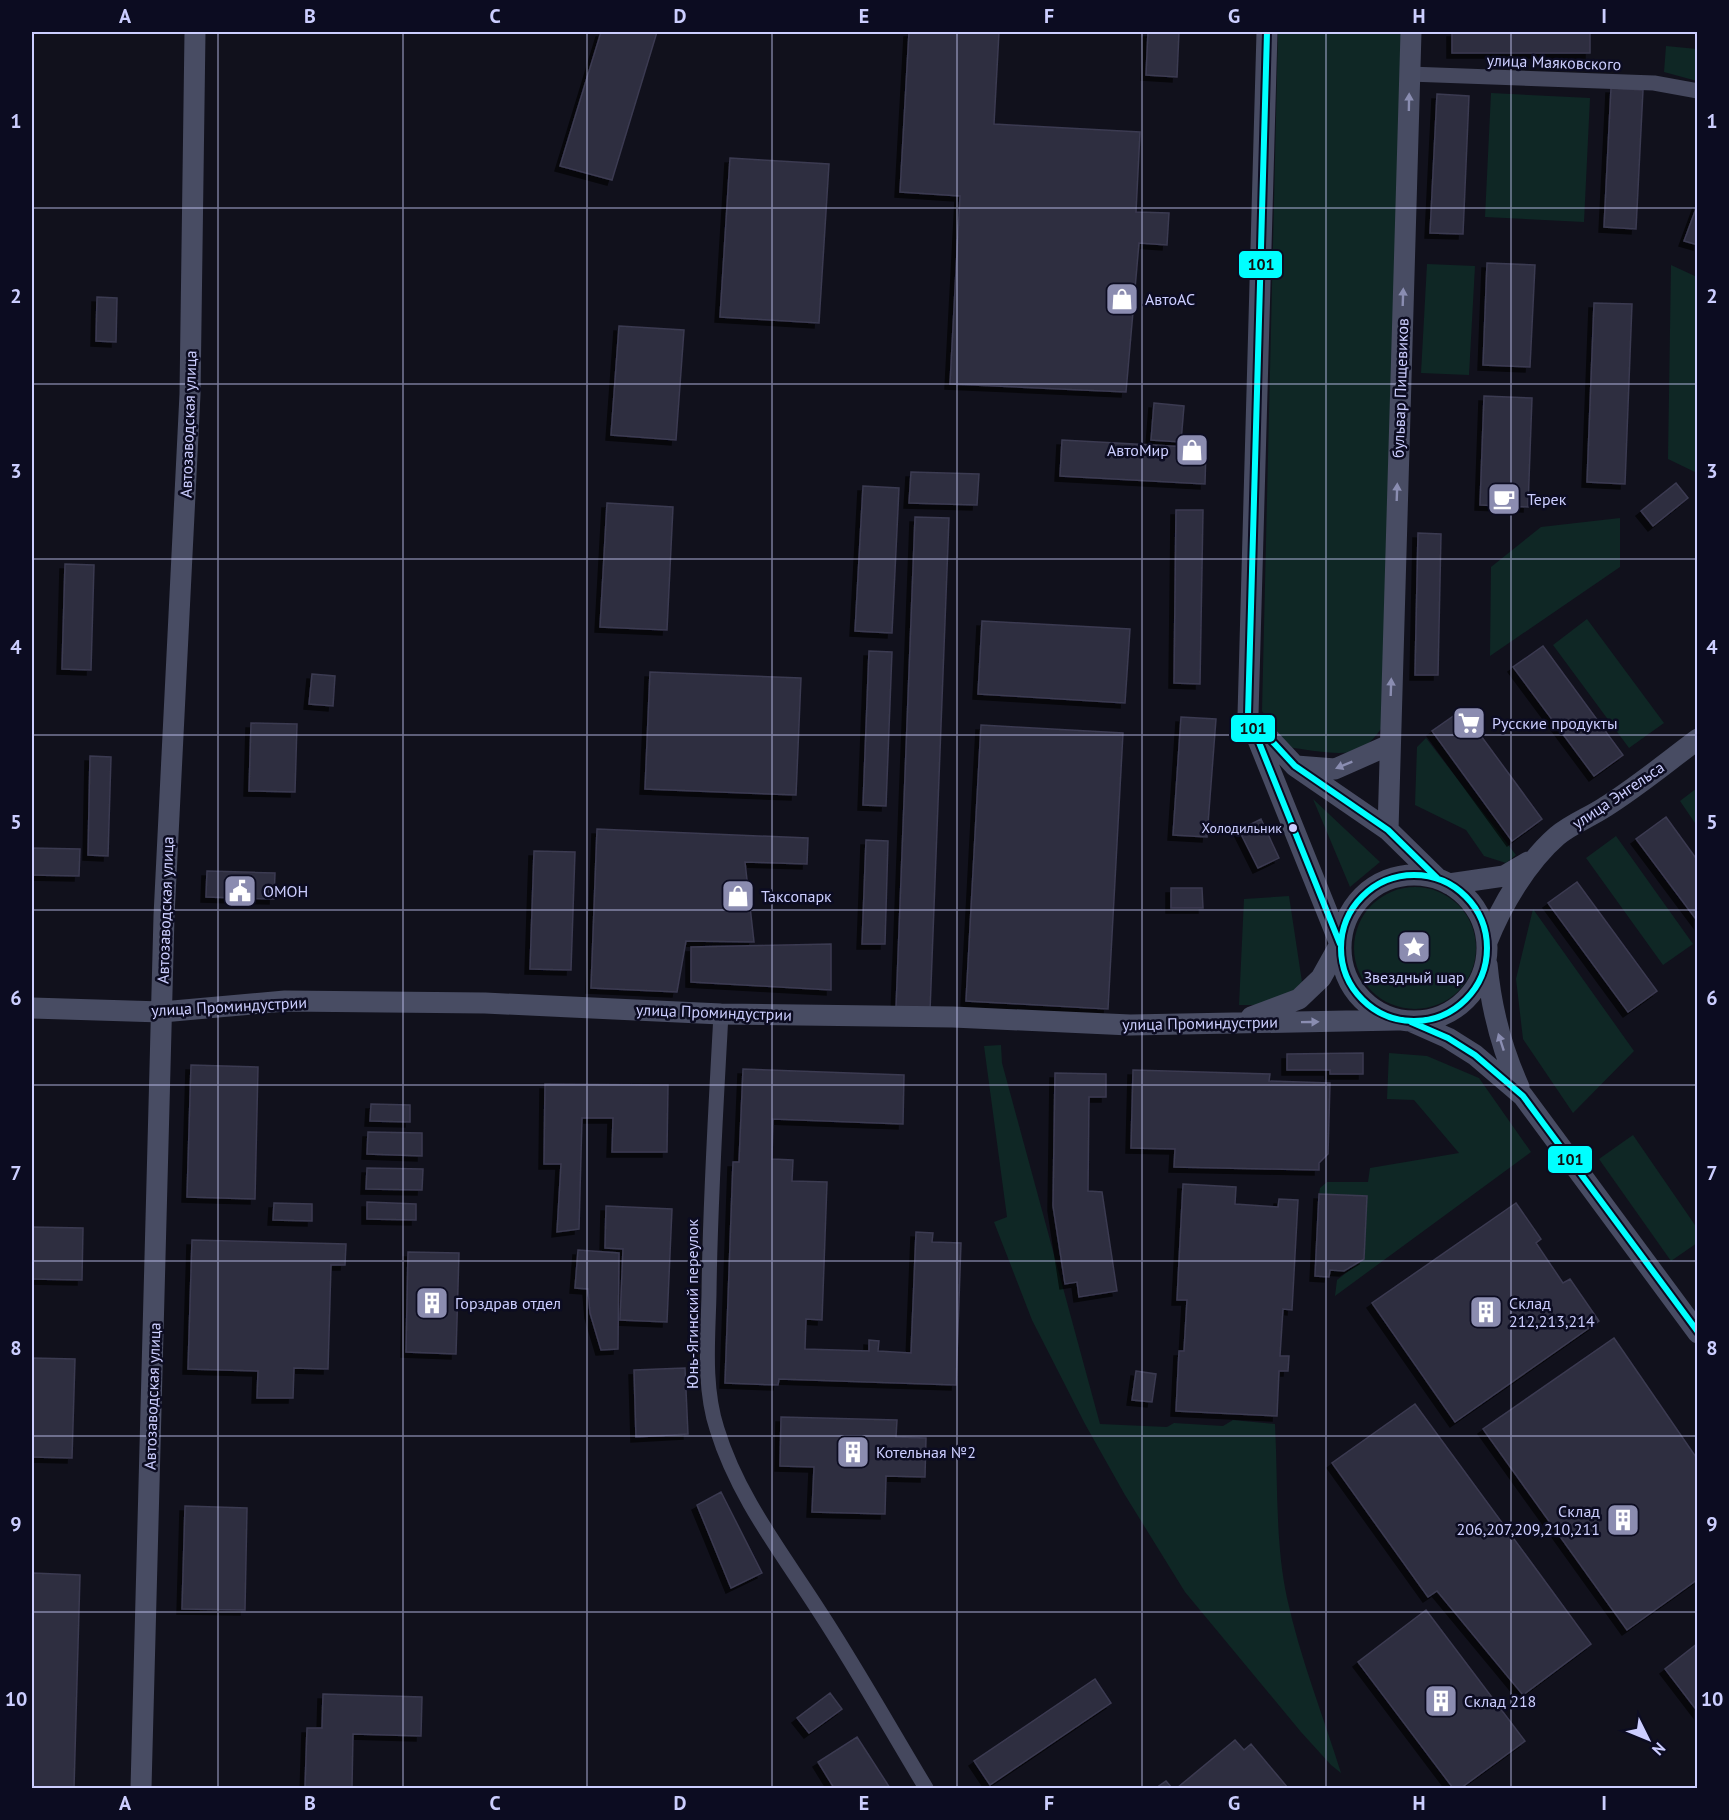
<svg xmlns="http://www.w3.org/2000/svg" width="1729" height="1820" viewBox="0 0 1729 1820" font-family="'PT Sans',sans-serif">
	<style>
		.green { fill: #0f2725 }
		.building { fill: #2e2e3f; stroke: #3b3a51; stroke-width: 1.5; filter: url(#shadow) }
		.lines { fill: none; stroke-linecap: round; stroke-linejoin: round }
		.street { stroke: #45485e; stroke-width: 15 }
		.secondary { stroke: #484c63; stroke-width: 21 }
		.bus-1-casing { stroke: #0c0c21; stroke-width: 10 }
		.bus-1 { stroke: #0ff; stroke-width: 6 }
		.oneway { fill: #8a8db1 }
		.grid { fill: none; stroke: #ccceff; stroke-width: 1.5; stroke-opacity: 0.55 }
		.bus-dot { fill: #ccceff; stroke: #0c0c21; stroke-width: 2 }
		.labels { text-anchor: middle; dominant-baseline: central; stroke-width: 5; stroke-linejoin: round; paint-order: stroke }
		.bus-label { font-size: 14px; fill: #ccceff; stroke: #0c0c21; text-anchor: end }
		.street-label { font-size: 16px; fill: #ccceff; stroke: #0c0c21 }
		.poi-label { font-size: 16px; fill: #ccceff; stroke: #0c0c21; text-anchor: start }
		.line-badge { stroke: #0c0c21; stroke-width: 2 }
		.pale-badge-label { font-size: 16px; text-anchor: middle; font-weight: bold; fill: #111 }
		.neatline { fill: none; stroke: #ccceff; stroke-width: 2 }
		.grid-label { font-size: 20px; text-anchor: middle; font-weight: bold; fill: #ccceff }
	</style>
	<defs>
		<filter id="shadow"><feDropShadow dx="-5" dy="5" stdDeviation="0" flood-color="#0009"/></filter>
	</defs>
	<rect width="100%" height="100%" fill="#11111c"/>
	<path class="green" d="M1278 32H1403L1381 729C1375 737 1367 747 1356 751 1340 756 1306 750 1289 747L1262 711Z
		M1666 46 1697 49V81L1664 72Z
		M1491 93 1590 98 1584 222 1485 217Z
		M1427 264 1475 266 1469 375 1421 373Z
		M1671 265 1697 277V473L1668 459Z
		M1620 518V567L1490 656 1491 567 1541 527Z
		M1587 619 1664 723 1629 748 1553 645Z
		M1426 738 1516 855 1506 863 1484 856 1466 830 1415 805 1417 747Z
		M1697 788V826L1680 801Z
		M1313 799 1380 862 1350 887Z
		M1616 836 1693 944 1663 965 1586 858Z
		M1354 948a61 61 0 1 1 122 0a61 61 0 1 1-122 0Z
		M1289 896 1302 982 1280 1005H1239L1244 899Z
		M1533 909 1634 1051 1573 1113 1523 1039 1516 979Z
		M1001 1045 1002 1063 1100 1424 1167 1427 1174 1423 1223 1426 1233 1420 1275 1424C1278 1481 1275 1542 1287 1598 1300 1658 1323 1715 1341 1773L1331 1765 1301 1732 1185 1592 1125 1495 1085 1424 1032 1320 994 1222 1007 1217 984 1046Z
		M1389 1053 1427 1056 1479 1078 1531 1152 1335 1296 1337 1280 1364 1259 1367 1196 1319 1194 1320 1188 1327 1182H1368L1370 1168 1459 1153 1414 1100 1387 1099Z
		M1633 1135 1697 1228V1243L1671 1261 1599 1159Z"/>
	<path class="building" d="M601 32H657L612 180 560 166Z
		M909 32H999L994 124 1140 132 1136 212 1169 213 1167 245 1139 243 1126 392 950 384 960 196 900 192Z
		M1148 32H1179L1177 77 1146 75Z
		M1452 32H1590V53H1452Z
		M1611 88 1643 90 1636 229 1604 227Z
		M1437 94 1469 96 1463 234 1430 233Z
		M730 158 829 164 819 323 720 317Z
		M1698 203V245L1684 241Z
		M1487 263 1535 265 1530 367 1483 365Z
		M97 297 117 298 116 342 96 341Z
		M1594 303 1632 304 1625 484 1587 482Z
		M619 326 684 330 676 440 611 435Z
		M1484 396 1532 398 1528 507 1480 505Z
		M1154 403 1184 406 1181 442 1151 440Z
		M1062 440 1206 448 1205 484 1060 476Z
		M911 472 979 474 977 505 909 503Z
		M1676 483 1688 498 1653 526 1641 511Z
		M863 486 899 488 892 633 855 631Z
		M607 503 673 507 667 630 600 627Z
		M1176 510H1203L1200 684 1174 683Z
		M915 517 949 518 930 1011 896 1009Z
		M1418 533 1441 534 1438 675H1415Z
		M65 564 94 565 91 670 62 669Z
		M982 621 1130 629 1125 703 978 694Z
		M1543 646 1623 755 1594 776 1513 667Z
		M869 651 892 652 886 806 863 805Z
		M650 672 801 678 796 795 645 789Z
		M312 674 335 676 333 706 309 704Z
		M1462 710 1542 819 1512 841 1432 731Z
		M1181 717 1216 719 1207 837 1173 835Z
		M251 723 297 724 295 792 249 791Z
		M981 725 1123 733 1108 1009 966 1001Z
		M90 756 111 757 108 856 88 855Z
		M1666 817 1698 861V922L1636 839Z
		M1261 819 1279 858 1258 868 1239 830Z
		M597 829 808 838 807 864 745 862 754 942 686 941 677 992 591 988Z
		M866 840 888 841 885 944H862Z
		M32 848 80 849 79 876 32 875Z
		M534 851 575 852 571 970 530 969Z
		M207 871 275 873 274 899 206 897Z
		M1577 882 1657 991 1628 1012 1548 903Z
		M1171 888H1202L1203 908H1171Z
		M831 944V990L691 982V947Z
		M1363 1053V1074H1330V1070H1287V1054Z
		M191 1065 258 1067 255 1199 187 1197Z
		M743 1069 904 1075 903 1124 773 1119 772 1159 793 1160 792 1181 827 1182 822 1320 806 1319 805 1349 869 1351V1340L879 1341 878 1351 911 1353 916 1232 933 1233 932 1242 961 1243 956 1385 779 1379 778 1385 725 1383 733 1162H739Z
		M1133 1070 1270 1074 1269 1081 1330 1083 1328 1154 1319 1163V1170L1174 1167 1175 1149 1131 1148Z
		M1055 1073 1106 1074V1097H1089L1088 1191 1102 1192 1117 1291 1079 1297 1077 1282 1065 1284 1053 1206Z
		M545 1084 668 1085 667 1152H612L613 1118H582L579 1229 557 1232 561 1164H544Z
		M371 1104 410 1105V1122L370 1121Z
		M368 1132 422 1133V1156L367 1154Z
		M367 1168 423 1169 422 1190 366 1189Z
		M1183 1184 1236 1187 1235 1204 1278 1207 1279 1199 1298 1200 1292 1310 1283 1309 1280 1356H1289L1288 1371H1279L1277 1416 1176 1411 1179 1351H1184L1187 1300H1177Z
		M1319 1194 1367 1196 1364 1259 1344 1271 1330 1270 1329 1277 1315 1276Z
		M367 1202 416 1204V1220L367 1219Z
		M274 1203 312 1204V1221L273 1220Z
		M1516 1203 1541 1239 1536 1243 1563 1283 1570 1279 1599 1321 1455 1422 1372 1303Z
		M606 1206 672 1209 667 1322 620 1320 623 1249 605 1248Z
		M32 1227 83 1228 82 1280 32 1279Z
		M192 1240 346 1244 345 1265H331L328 1369 294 1368 293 1398H257L258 1371 188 1369Z
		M578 1250 619 1253 618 1349 601 1350 590 1313 588 1289 575 1288Z
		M408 1252 459 1253 456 1354 406 1352Z
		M1614 1338 1698 1460V1579L1627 1630 1483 1429Z
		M32 1358 75 1359 72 1458 32 1457Z
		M685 1368 688 1434 636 1437 634 1370Z
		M1136 1371 1156 1374 1152 1402 1132 1400Z
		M1415 1404 1591 1644 1523 1695 1437 1591 1428 1597 1332 1463Z
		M781 1417 897 1420 896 1437 926 1438 925 1477 886 1476 885 1514 812 1512 814 1467 780 1466Z
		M721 1492 762 1573 731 1588 697 1505Z
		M185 1506 247 1508 245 1610 182 1609Z
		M32 1573 80 1575 74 1788H32Z
		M1426 1610 1525 1741 1461 1788H1453L1358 1662Z
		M1698 1643V1712L1665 1669Z
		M1095 1679 1111 1703 990 1785 974 1761Z
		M830 1693 842 1709 809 1733 797 1718Z
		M323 1694 422 1697 421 1736 353 1734 352 1788H305L307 1728H322Z
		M857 1737 890 1788H834L818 1762Z
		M1235 1740 1244 1750 1251 1744 1288 1788H1177Z
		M1166 1781 1172 1788H1156Z"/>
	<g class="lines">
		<path class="street" d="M1409 74 1654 83 1698 91
			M721 1014C716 1107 710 1200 709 1294 708 1338 703 1386 717 1429 738 1498 783 1554 821 1614 858 1671 891 1730 926 1788"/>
		<path class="secondary" d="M1256 724 1295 766 1388 830 1437 878
			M1296 766 1335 769 1389 745
			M1388 830 1411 32
			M1341 948a73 73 0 1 1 146 0a73 73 0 1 1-146 0Z
			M1449 884 1504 876 1528 862
			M1487 942C1501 906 1527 862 1557 836 1571 824 1590 817 1605 807 1637 787 1667 762 1698 739
			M1487 964C1491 1008 1501 1047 1519 1087
			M32 1008 162 1012 285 1001 485 1003 721 1014 953 1017 1130 1025 1397 1020
			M1251 1017 1299 999 1321 978 1340 944 1248 715 1267 32
			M1412 1022 1448 1038 1475 1055 1523 1096 1698 1333
			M141 1788 164 916 190 394 195 32"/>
		<g class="bus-1-casing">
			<path id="bus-1" d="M1267 32 1248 715 1340 944
				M1259 727 1295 766 1388 830 1437 878
				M1341 948a73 73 0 1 1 146 0a73 73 0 1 1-146 0Z
				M1411 1022 1448 1038 1475 1055 1523 1096 1698 1332"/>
		</g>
		<use href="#bus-1" class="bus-1"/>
	</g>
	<defs><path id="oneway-solid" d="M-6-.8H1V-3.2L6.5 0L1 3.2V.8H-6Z" transform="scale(1.5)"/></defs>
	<g class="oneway">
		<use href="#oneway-solid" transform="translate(1409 102) rotate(-89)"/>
		<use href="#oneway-solid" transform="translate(1403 297) rotate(-88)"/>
		<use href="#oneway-solid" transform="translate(1397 492) rotate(-88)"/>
		<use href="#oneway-solid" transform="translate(1391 687) rotate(-88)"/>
		<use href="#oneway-solid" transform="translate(1344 765) rotate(158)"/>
		<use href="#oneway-solid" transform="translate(1310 1022) rotate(-1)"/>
		<use href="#oneway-solid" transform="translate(1501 1042) rotate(-108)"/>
	</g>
	<path class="grid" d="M218 32V1788M403 32V1788M587 32V1788M772 32V1788M957 32V1788M1142 32V1788M1326 32V1788M1511 32V1788M32 208H1698M32 384H1698M32 559H1698M32 735H1698M32 910H1698M32 1085H1698M32 1261H1698M32 1436H1698M32 1612H1698"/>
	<defs>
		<g id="shop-square" transform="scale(1.725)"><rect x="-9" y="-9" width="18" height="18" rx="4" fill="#8b8cb0" stroke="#0c0c21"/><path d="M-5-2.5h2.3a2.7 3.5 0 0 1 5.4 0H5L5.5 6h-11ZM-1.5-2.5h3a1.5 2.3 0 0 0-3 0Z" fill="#fff"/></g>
		<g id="cafe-square" transform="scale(1.725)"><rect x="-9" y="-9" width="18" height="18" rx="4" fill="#8b8cb0" stroke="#0c0c21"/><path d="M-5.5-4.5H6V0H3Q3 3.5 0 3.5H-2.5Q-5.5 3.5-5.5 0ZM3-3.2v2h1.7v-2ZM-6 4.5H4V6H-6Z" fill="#fff"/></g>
		<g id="supermarket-square" transform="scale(1.725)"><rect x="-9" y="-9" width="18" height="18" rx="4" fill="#8b8cb0" stroke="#0c0c21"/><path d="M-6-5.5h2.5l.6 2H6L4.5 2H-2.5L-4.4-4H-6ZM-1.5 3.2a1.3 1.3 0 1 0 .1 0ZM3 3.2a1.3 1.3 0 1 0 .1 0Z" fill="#fff"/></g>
		<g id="civic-square" transform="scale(1.725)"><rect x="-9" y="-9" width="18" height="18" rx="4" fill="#8b8cb0" stroke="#0c0c21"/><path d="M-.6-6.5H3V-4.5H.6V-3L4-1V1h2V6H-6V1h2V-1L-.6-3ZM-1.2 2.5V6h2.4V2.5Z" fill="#fff"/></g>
		<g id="sight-square" transform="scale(1.725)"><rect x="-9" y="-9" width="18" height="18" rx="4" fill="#8b8cb0" stroke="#0c0c21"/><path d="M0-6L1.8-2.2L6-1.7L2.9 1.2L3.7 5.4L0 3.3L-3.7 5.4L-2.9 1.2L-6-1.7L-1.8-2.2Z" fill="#fff"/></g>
		<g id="building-square" transform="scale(1.725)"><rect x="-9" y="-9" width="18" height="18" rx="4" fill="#8b8cb0" stroke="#0c0c21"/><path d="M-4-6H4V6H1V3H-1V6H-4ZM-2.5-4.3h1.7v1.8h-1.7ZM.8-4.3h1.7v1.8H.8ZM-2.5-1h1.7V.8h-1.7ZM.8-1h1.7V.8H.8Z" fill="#fff"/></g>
	</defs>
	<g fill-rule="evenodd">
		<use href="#shop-square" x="1122" y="299"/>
		<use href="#shop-square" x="1192" y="450"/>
		<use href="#cafe-square" x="1504" y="499"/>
		<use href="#supermarket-square" x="1469" y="723"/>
		<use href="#civic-square" x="240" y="891"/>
		<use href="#shop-square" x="738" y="896"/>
		<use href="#sight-square" x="1414" y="947"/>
		<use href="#building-square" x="432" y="1303"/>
		<use href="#building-square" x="1486" y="1312"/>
		<use href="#building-square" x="853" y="1452"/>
		<use href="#building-square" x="1623" y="1520"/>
		<use href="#building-square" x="1441" y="1701"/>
	</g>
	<circle class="bus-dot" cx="1293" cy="828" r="5"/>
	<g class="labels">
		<g class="bus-label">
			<text x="1282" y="828">Холодильник</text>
		</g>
		<g class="street-label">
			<text transform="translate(1554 62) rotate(2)">улица Маяковского</text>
			<text transform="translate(1400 388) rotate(-88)">бульвар Пищевиков</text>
			<text transform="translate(188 424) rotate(-88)">Автозаводская улица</text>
			<text transform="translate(1618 795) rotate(-34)">улица Энгельса</text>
			<text transform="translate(165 910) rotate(-88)">Автозаводская улица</text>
			<text transform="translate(229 1006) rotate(-3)">улица Проминдустрии</text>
			<text transform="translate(714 1012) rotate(2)">улица Проминдустрии</text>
			<text transform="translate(1200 1023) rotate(-1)">улица Проминдустрии</text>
			<text transform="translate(692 1304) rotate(-90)">Юнь-Ягинский переулок</text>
			<text transform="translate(152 1396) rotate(-88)">Автозаводская улица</text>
		</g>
		<g class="poi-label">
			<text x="1145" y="299">АвтоАС</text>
			<text x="1169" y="450" text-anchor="end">АвтоМир</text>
			<text x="1527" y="499">Терек</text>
			<text x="1492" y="723">Русские продукты</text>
			<text x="263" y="891">ОМОН</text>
			<text x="761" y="896">Таксопарк</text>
			<text x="1414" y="977" text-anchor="middle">Звездный шар</text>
			<text x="455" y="1303">Горздрав отдел</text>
			<text x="1509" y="1303">Склад<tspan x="1509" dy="18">212,213,214</tspan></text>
			<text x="876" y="1452">Котельная №2</text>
			<text x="1600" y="1511" text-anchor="end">Склад<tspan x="1600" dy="18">206,207,209,210,211</tspan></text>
			<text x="1464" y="1701">Склад 218</text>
		</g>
	</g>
	<g class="line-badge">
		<rect x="1238" y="250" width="45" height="29" rx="6" fill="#0ff"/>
		<rect x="1230" y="714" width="46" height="29" rx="6" fill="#0ff"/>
		<rect x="1547" y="1145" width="46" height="29" rx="6" fill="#0ff"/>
	</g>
	<g class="pale-badge-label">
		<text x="1261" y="270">101</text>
		<text x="1253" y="734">101</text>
		<text x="1570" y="1165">101</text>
	</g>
	<rect width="1729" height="1820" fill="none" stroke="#0c0c21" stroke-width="66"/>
	<g transform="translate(1648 1739) rotate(133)" stroke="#0c0c21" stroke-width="4.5" paint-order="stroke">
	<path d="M0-4.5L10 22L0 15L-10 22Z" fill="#ccceff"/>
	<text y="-9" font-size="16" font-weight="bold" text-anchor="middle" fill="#ccceff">N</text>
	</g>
	<rect x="33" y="33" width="1663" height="1754" class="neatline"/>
	<g class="grid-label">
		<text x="125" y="23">A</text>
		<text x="310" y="23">B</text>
		<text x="495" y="23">C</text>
		<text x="680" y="23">D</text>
		<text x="864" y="23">E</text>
		<text x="1049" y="23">F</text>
		<text x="1234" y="23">G</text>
		<text x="1419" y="23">H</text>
		<text x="1604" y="23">I</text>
		<text x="16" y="128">1</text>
		<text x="1712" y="128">1</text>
		<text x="16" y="303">2</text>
		<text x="1712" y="303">2</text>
		<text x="16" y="478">3</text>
		<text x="1712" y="478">3</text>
		<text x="16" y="654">4</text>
		<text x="1712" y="654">4</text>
		<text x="16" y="829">5</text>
		<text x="1712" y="829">5</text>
		<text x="16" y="1005">6</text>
		<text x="1712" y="1005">6</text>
		<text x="16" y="1180">7</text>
		<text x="1712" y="1180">7</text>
		<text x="16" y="1355">8</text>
		<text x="1712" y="1355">8</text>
		<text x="16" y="1531">9</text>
		<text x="1712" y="1531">9</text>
		<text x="16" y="1706">10</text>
		<text x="1712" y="1706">10</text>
		<text x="125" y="1810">A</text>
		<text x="310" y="1810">B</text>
		<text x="495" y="1810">C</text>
		<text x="680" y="1810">D</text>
		<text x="864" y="1810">E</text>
		<text x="1049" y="1810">F</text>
		<text x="1234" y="1810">G</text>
		<text x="1419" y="1810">H</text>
		<text x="1604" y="1810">I</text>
	</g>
</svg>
